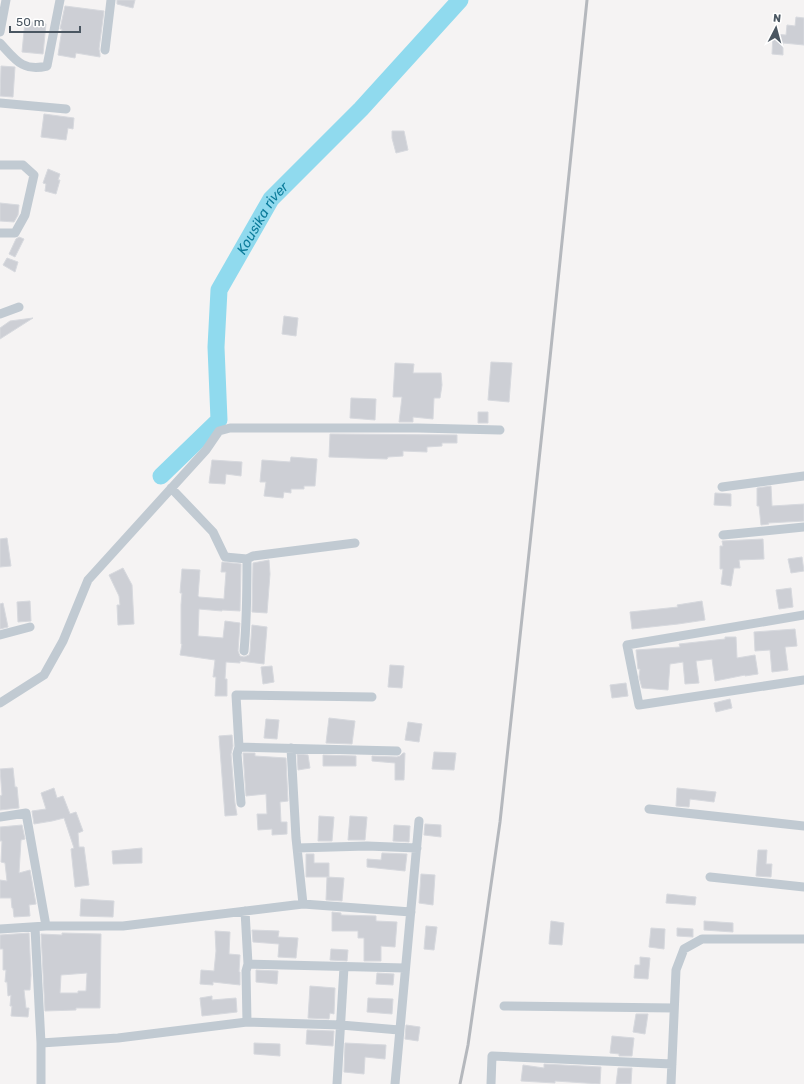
<svg xmlns="http://www.w3.org/2000/svg" width="804" height="1084" viewBox="0 0 804 1084" font-family="Rubik,sans-serif">
	<style>
		.lines { fill: none; stroke-linecap: round; stroke-linejoin: round }
		.river { stroke: #90daee; stroke-width: 17 }
		.building { fill: #cdcfd5; stroke: #d7d9de; fill-rule: evenodd }
		.street { stroke: #c1cad2; stroke-width: 9 }
		.rail { stroke: #b5b8bd; stroke-width: 3 }
		.labels { text-anchor: middle; dominant-baseline: central; stroke-width: 3; stroke-linejoin: round; paint-order: stroke }
		.water-label { font-size: 14px; font-style: italic; fill: #0c7c9b; stroke: #fff }
	</style>
	<rect width="100%" height="100%" fill="#f5f3f3"/>
	<g class="lines">
		<path class="river" id="s1" d="M161 476 219 420 216 347 219 290 271 199 361 109 460 0"/>
	</g>
	<path class="building" d="M117 0H135L133 8 117 4Z
		M65 6 104 11 99 49 100 54V57L76 53 75 58 58 55 62 29H60Z
		M796 17 804 18V45L783 43V55L772 54 773 34 786 35 787 25 795 26Z
		M25 21 46 24 43 54 22 52Z
		M1 66 15 67 13 97 0 96Z
		M44 114 74 118 73 129 68 128 66 140 41 137Z
		M392 131H404L408 150 396 153 392 138Z
		M48 169 60 174 58 180H60L56 194 45 191 46 184 43 183Z
		M0 203 19 205 18 215 14 222 0 221Z
		M19 237 24 239 15 257 9 254 16 239Z
		M7 258 18 262 15 272 3 265Z
		M284 316 298 318 296 336 282 334Z
		M33 318 0 339V328L10 321Z
		M491 362 512 363 509 402 488 400Z
		M395 363 414 364 413 373H441L442 385 440 398H434L433 419 413 417V422H399L402 397H393Z
		M351 398 376 399 375 420 350 418Z
		M478 412H488V423H478Z
		M330 434 457 435V443H442V446L427 447V452L403 451V456L388 457 387 459 329 457Z
		M291 457 317 459 315 486H304V489H291V493L284 492 283 498 264 496 266 482H260L262 460 290 462Z
		M212 460 242 462 241 476 226 474 225 484 209 483Z
		M771 486 772 506 804 504V521L768 523 769 524 761 525 759 506H757V488Z
		M715 493 731 494V506L714 505Z
		M7 538 11 566 0 567V539Z
		M763 539 764 559 739 560 740 568H734L731 586 721 584 723 569H720V546H723L722 541Z
		M802 557 804 571 791 573 788 559Z
		M269 560 270 574 267 613 252 612 253 563Z
		M222 562 241 564 240 611 222 610V611L199 609 198 636 223 638 225 621 240 623 238 651 240 656 244 657 249 655 250 652 252 625 267 627 264 664 240 661V663L226 662 225 679H227V696H215L216 677H213L215 660 180 655 182 644H181V605L182 593H180L182 569 200 570 198 596 199 597 224 599 226 572H221Z
		M123 568 132 585 134 624 118 625 117 605H120L119 596 109 575Z
		M791 588 793 607 779 609 776 590Z
		M30 601 31 621 18 622 17 602Z
		M702 601 705 620 678 624 632 629 630 612 678 607 677 605Z
		M3 603 8 627 0 629V604Z
		M795 629 797 646 785 647 788 670 772 672 770 650 755 651 754 632Z
		M725 637H736L737 658 755 655 758 674 745 676V675L715 681 712 659 696 661 699 683 685 684 683 662 670 664 668 690 642 688 639 677 640 669H638L636 650 680 647 679 644 725 639Z
		M390 665 404 666 402 688 388 687Z
		M272 666 274 682 263 684 261 667Z
		M626 683 628 696 612 698 610 685Z
		M730 699 732 708 716 712 714 703Z
		M329 718 355 721 352 744 326 743Z
		M266 719 279 720 277 739 264 738Z
		M408 722 422 724 419 742 405 740Z
		M232 735 233 746 231 754 235 803 237 815 225 816 219 736Z
		M434 752 456 753 454 770 432 769Z
		M243 753H255V756L286 758 288 801 280 802 281 822H287V834L272 835V829L258 830 257 814H267L266 794 246 796Z
		M403 753H405L404 780H395V763L372 761V756L397 757 400 756Z
		M297 754 308 755 310 768 298 770Z
		M323 755 356 756V766H323Z
		M13 768 15 787H17L19 808 0 810V796L2 795 0 769Z
		M54 788 57 798 63 796 70 814 76 812 83 831 78 833 79 847H84L89 885 75 887 71 849 74 848 64 818 52 821 34 824 32 811 46 809 41 793Z
		M677 788 716 792 714 802 690 799 689 807 676 806Z
		M319 816 334 817 332 841H318Z
		M350 816 367 817 365 840H348Z
		M425 824 441 825V837L424 835Z
		M22 825 25 839 21 840 19 873 30 870 36 904 29 905 30 916 14 917 13 908H12L11 898H0V880L7 881 5 863 1 862 2 841H0V827Z
		M394 825 410 826 409 842 393 841Z
		M142 848V863L113 864 112 851Z
		M758 850H767L766 864H772L771 877 756 876Z
		M382 853 407 854 405 871 367 867V859L381 860Z
		M306 854H314V863H329V877H306Z
		M421 874 435 875 433 905 419 903Z
		M327 877 344 878 342 901 326 900Z
		M667 894 696 897 695 905 666 903Z
		M81 899 114 901 113 917 80 916Z
		M332 912 341 913V915L376 916V921L397 922 395 947 381 946V961H364V938H358V931H332Z
		M551 921 564 923 562 945 549 944Z
		M704 921 733 923V932L704 930Z
		M426 926 437 927 434 950 424 949Z
		M651 928 665 929 664 949 649 947Z
		M677 928 693 929V937L677 936Z
		M252 930 279 931 278 937 298 938 296 958 278 957 279 944 253 942Z
		M215 931 230 932 229 954 240 955 239 972H240V985L213 982V985L200 984 201 970 214 971 216 951Z
		M29 933 31 975 30 990H24L26 1008H29L28 1017 11 1016 12 1006H10L11 995 8 996 7 982H5L6 970H3V949H0V935Z
		M62 933 101 934 100 1008H76V1010L45 1011 41 934 62 935ZM87 973 86 991H78V993H60L61 975Z
		M331 949 348 950 347 961 330 960Z
		M640 957 650 958 648 979 634 978 635 965H640Z
		M256 970 278 971 277 984 256 982Z
		M377 973 394 974 393 985 376 984Z
		M310 986 335 988 334 1014 330 1013 329 1019 308 1018Z
		M212 996V1000L236 998 237 1012 202 1016 200 998Z
		M368 998 393 999 392 1014 367 1012Z
		M636 1014H648L645 1034 633 1032Z
		M406 1025 420 1027 418 1041 405 1039Z
		M307 1030 334 1031 333 1046 306 1044Z
		M612 1036 634 1038 632 1056H619V1054L610 1053Z
		M254 1043 280 1044V1056L254 1054Z
		M345 1043 386 1045 385 1059 365 1057 364 1074 344 1072Z
		M544 1064 601 1067 600 1084 555 1081V1083L521 1081 523 1065 544 1068Z
		M618 1068H632L631 1084H616Z"/>
	<g class="lines">
		<path class="street" d="M0 32 6 0
			M0 43C15 59 22 72 47 66L60 0
			M105 50 111 0
			M0 103 66 109
			M0 165H23L34 175 25 215 15 233H0
			M0 314 19 307
			M722 487 804 476
			M171 488 213 532 225 557 247 559 253 556 355 543
			M723 535 804 527
			M804 615 627 645 639 705 804 680
			M0 635 30 627
			M244 651C247 620 247 590 247 559
			M0 703 44 675 63 641 88 580 206 450 219 431 230 428H418L500 430
			M239 747 397 751
			M241 803 237 754 239 747 236 695 372 697
			M649 809 804 826
			M0 817 26 813 46 926
			M297 848 367 846 417 848
			M710 877 804 887
			M303 904 411 912
			M245 911 248 964 246 971 247 1022
			M35 928 41 1043V1084
			M0 929 46 926H123L303 904 296 838 291 748
			M248 964 405 968
			M504 1006 674 1008
			M41 1043 118 1038 247 1022 341 1025 399 1030
			M337 1084 344 967
			M395 1084 419 821
			M491 1084 492 1056 672 1064
			M671 1084 676 970 684 949 702 939H804"/>
		<path class="rail" d="M460 1084 468 1045 500 822 550 358 587 0"/>
	</g>
	<g class="labels">
		<g class="water-label">
			<text stroke="none"><textPath href="#s1" startOffset="295">Kousika river</textPath></text>
		</g>
	</g>
	<g transform="translate(776 28) rotate(6)" stroke="#ffffff" stroke-width="3" paint-order="stroke">
	<path d="M0-3L7 15L0 10L-7 15Z" fill="#4a5661"/>
	<text y="-6" font-size="11" font-weight="bold" text-anchor="middle" fill="#4a5661">N</text>
	</g>
	<path d="M10 26v6h70v-6" fill="none" stroke="#4a5661" stroke-width="2"/>
	<text x="16" y="26" font-size="12" fill="#4a5661" stroke="#ffffff" stroke-width="3" paint-order="stroke">50 m</text>
</svg>
